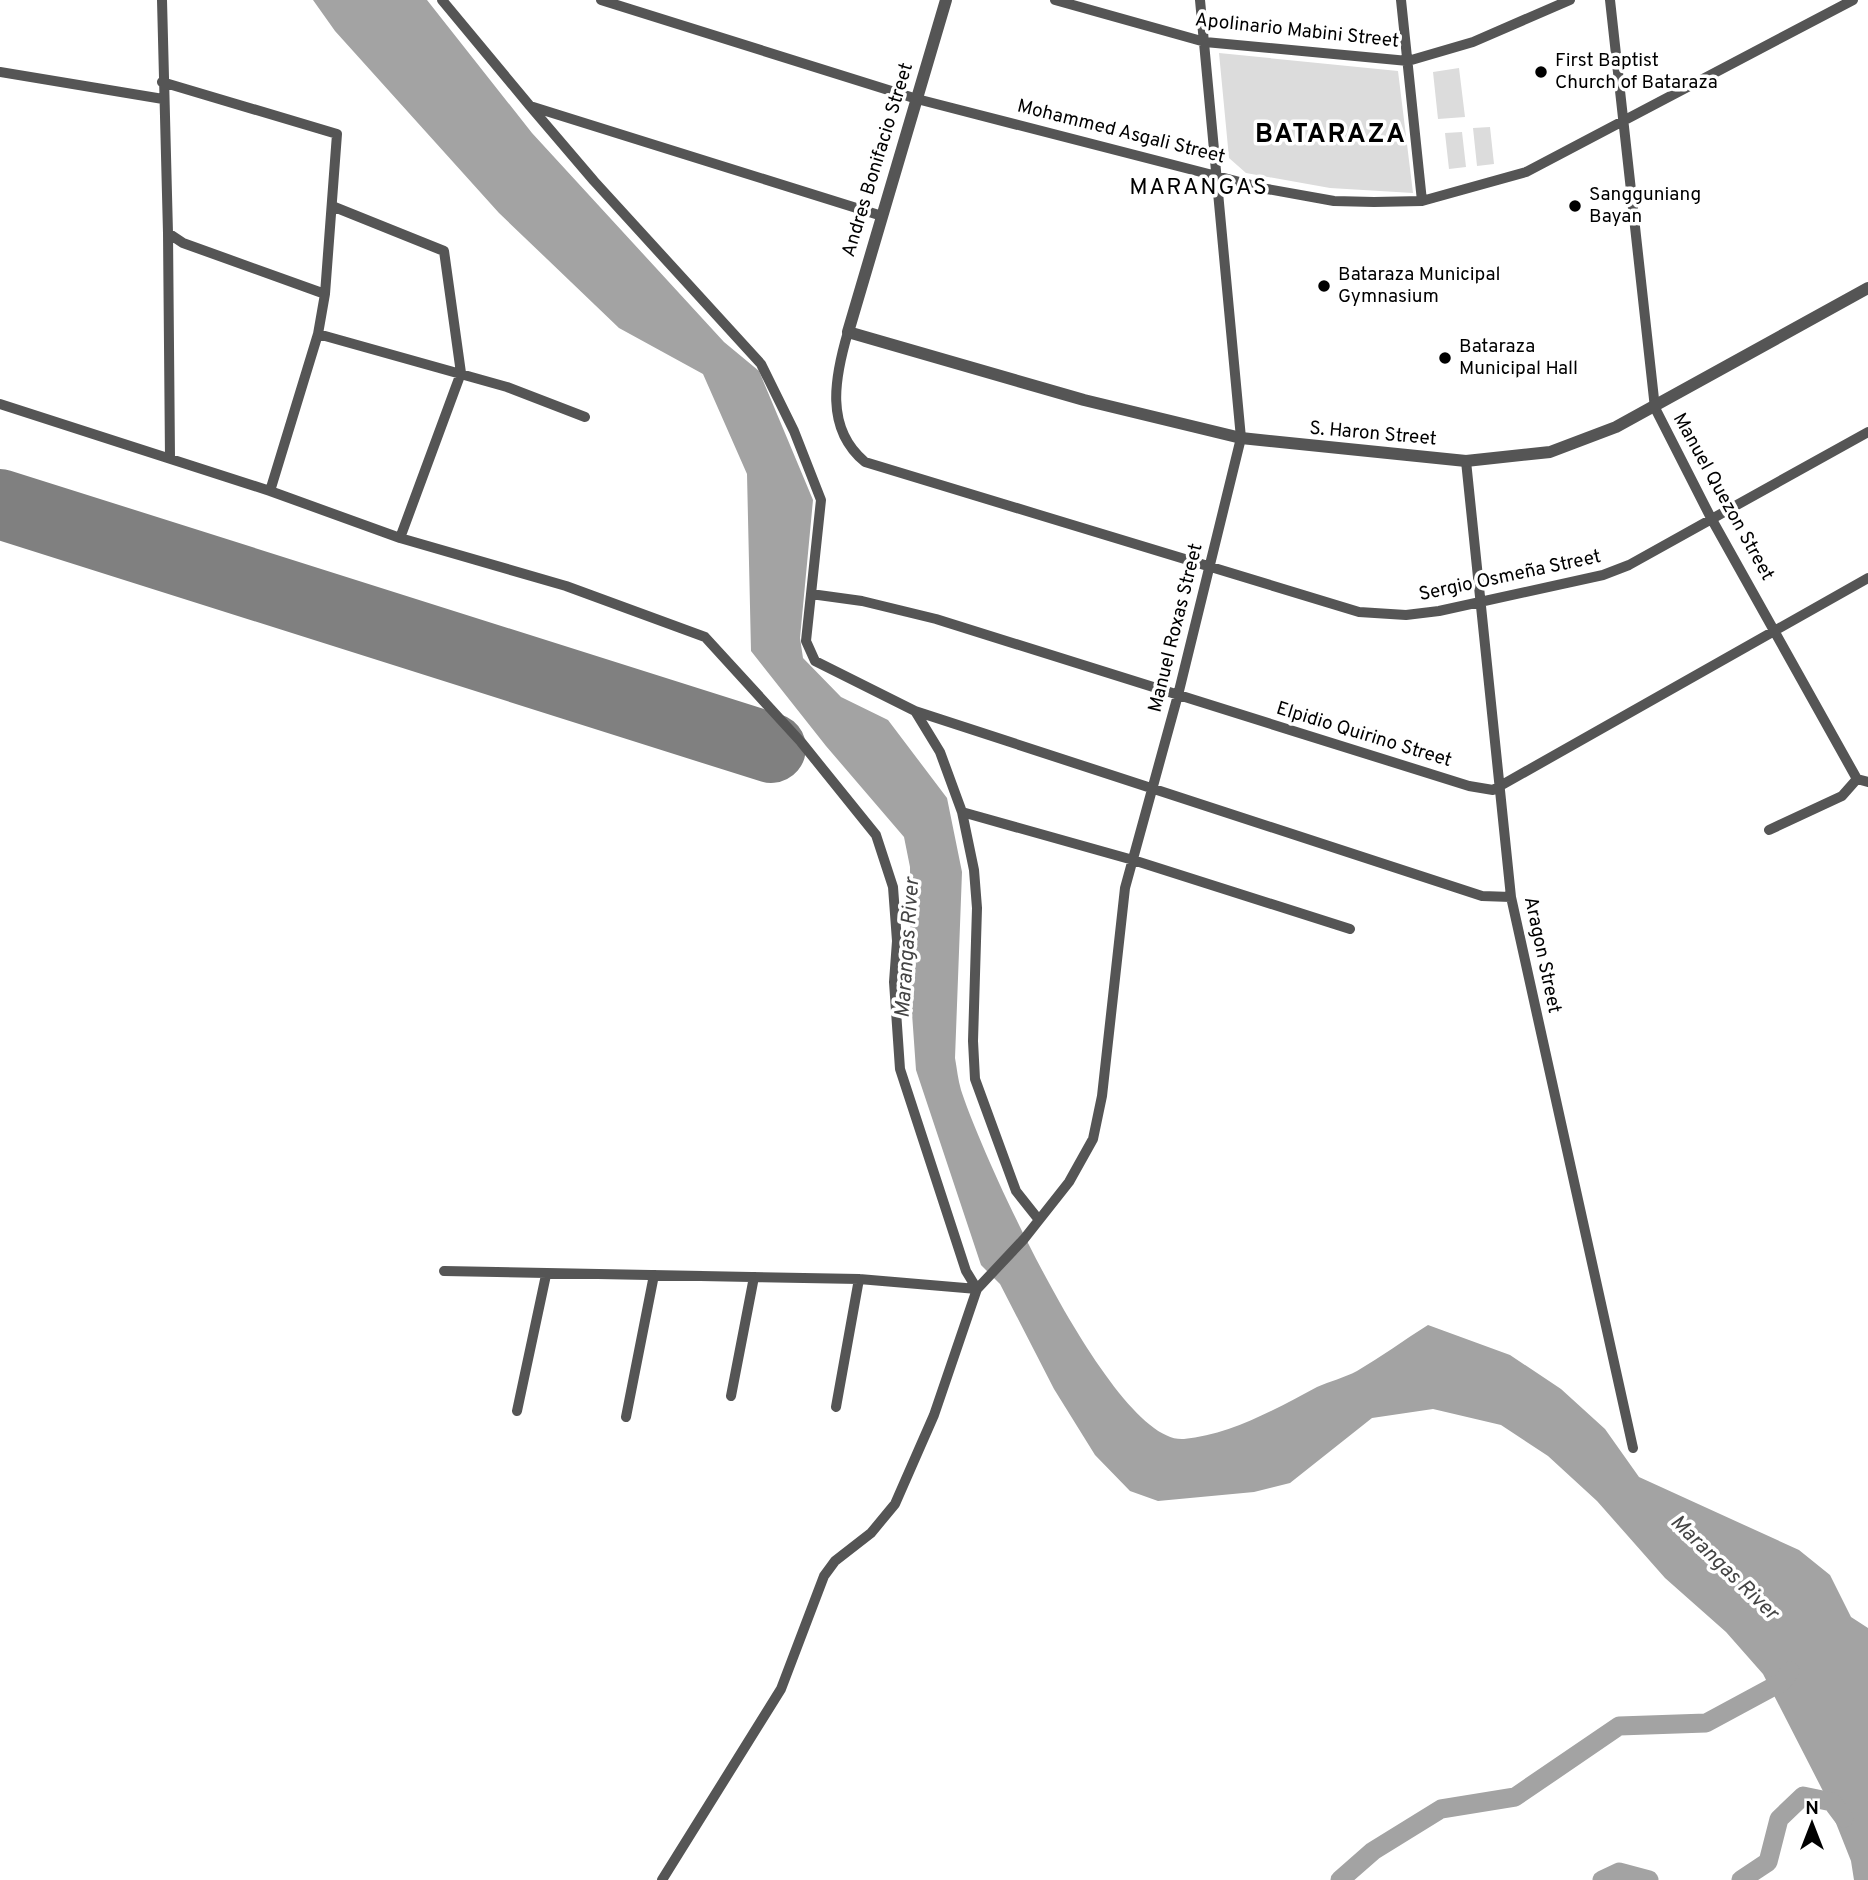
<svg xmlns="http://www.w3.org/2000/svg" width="1868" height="1880" viewBox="0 0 1868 1880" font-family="Overpass,sans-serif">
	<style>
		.green { fill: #dcdcdc }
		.water { fill: #a3a3a3 }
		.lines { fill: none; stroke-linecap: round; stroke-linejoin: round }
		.river { stroke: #a3a3a3; stroke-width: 19 }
		.runway { stroke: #808080; stroke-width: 70 }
		.minor { stroke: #555; stroke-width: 10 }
		.tertiary { stroke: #555; stroke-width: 12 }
		.poi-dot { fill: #000; stroke: #fff; stroke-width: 2.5 }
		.labels { text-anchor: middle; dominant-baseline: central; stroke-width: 7; stroke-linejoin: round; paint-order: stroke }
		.street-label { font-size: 19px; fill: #000; stroke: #fff }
		.poi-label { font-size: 19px; fill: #000; stroke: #fff; text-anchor: start }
		.water-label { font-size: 21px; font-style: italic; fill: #444; stroke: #fff }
		.quarter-label { font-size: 23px; letter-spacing: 2px; fill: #000; stroke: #fff }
		.district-label { font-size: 26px; font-weight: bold; letter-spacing: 2px; fill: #000; stroke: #fff }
	</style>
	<rect width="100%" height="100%" fill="#fff"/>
	<path class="green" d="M1219 53 1398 71 1413 193 1330 188 1246 173 1229 158Z
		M1459 68 1465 117 1438 119 1433 72Z
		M1490 127 1494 164 1477 166 1473 128Z
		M1462 132 1466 167 1449 169 1445 133Z"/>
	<path class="water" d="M313 0H427L532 133 724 342 759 371 813 500 800 638 803 658 841 697 888 720 947 798 962 872 955 1058C957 1069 958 1080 961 1090 981 1153 1112 1445 1184 1439 1230 1435 1278 1408 1317 1387 1330 1381 1344 1378 1357 1371 1381 1357 1404 1340 1428 1325L1510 1355 1561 1389 1605 1429 1639 1477 1799 1550 1830 1575 1851 1617 1868 1628V1880H1854L1851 1861 1824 1793 1763 1674 1726 1632 1665 1578 1597 1501 1548 1456 1501 1425 1433 1409 1372 1418 1290 1483 1254 1492 1158 1501 1130 1491 1095 1455 1054 1389 1000 1284 981 1265 916 1070 911 999 910 867 904 837 826 746 751 651 747 474 703 374 619 328 499 213 335 31Z"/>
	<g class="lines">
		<path class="river" d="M1340 1880 1373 1851 1441 1809 1515 1797 1619 1726 1706 1723 1782 1682 1790 1671
			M1602 1880 1619 1872 1649 1880
			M1741 1880 1768 1862 1779 1819 1803 1796 1832 1802 1844 1818"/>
		<path class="runway" d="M0 504 771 748"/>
		<path class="minor" d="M162 0 168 233 183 243 325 294
			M442 0 530 106 882 216
			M601 0 917 99 1267 189 1334 201 1374 202 1422 201 1526 172 1853 0
			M1055 0 1205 42 1408 61 1473 42 1570 0
			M1401 0 1422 201
			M1610 0 1655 408 1711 518 1857 779
			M0 72 163 99
			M162 82 337 134 325 294 318 334 270 491
			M530 106 594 181 761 364 794 431 821 500 806 641 815 661 915 711 940 752 962 812 974 870 977 908 973 1041 975 1079 1016 1191 1039 1220
			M332 206 444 251 461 373 400 538
			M168 233 170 458
			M848 332C835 376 824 428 865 462L1359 612 1406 615 1439 611 1603 575 1629 565 1868 432
			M318 334 507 387 585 417
			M0 404 270 491 400 538 566 586 705 637 801 742 876 835 893 887 897 941 894 982 900 1069 966 1271 977 1289
			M1466 461 1511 897 1633 1448
			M811 594 862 601 936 619 1469 786 1493 790 1868 578
			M915 711 1482 896 1511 897
			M1857 779 1868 782
			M962 812 1133 860 1350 929
			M1769 830 1842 796 1857 779
			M444 1271 859 1279 977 1289
			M731 1396 754 1277
			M836 1407 859 1279
			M517 1411 546 1275
			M626 1417 654 1275
			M662 1880 781 1689 824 1576 835 1561 871 1533 895 1504 934 1415 977 1289 1024 1239 1069 1182 1093 1139 1102 1096 1125 888 1178 695 1241 438 1200 0"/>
		<path class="tertiary" d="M946 0 848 332 1084 400 1241 438 1466 461 1550 452 1616 427 1868 288"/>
	</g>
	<g class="poi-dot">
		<circle cx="1541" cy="72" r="7"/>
		<circle cx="1575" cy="206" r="7"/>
		<circle cx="1324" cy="286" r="7"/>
		<circle cx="1445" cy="358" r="7"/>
	</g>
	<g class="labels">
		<g class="street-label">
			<text transform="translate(1297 31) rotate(6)">Apolinario Mabini Street</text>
			<text transform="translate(1121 132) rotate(14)">Mohammed Asgali Street</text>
			<text transform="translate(878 160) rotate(-73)">Andres Bonifacio Street</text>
			<text transform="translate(1373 434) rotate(5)">S. Haron Street</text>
			<text transform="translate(1723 497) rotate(61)">Manuel Quezon Street</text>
			<text transform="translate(1510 576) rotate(-12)">Sergio Osmeña Street</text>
			<text transform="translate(1176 628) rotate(-76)">Manuel Roxas Street</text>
			<text transform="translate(1364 735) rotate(17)">Elpidio Quirino Street</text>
			<text transform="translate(1542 955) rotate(78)">Aragon Street</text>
		</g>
		<g class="poi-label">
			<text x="1555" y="61">First Baptist<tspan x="1555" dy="22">Church of Bataraza</tspan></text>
			<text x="1589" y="195">Sangguniang<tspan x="1589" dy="22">Bayan</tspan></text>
			<text x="1338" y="275">Bataraza Municipal<tspan x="1338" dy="22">Gymnasium</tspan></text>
			<text x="1459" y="347">Bataraza<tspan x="1459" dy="22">Municipal Hall</tspan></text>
		</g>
		<g class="water-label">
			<text transform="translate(908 948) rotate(-86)">Marangas River</text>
			<text transform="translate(1724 1568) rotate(44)">Marangas River</text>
		</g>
		<g class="quarter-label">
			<text x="1199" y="188">MARANGAS</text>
		</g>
		<g class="district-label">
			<text x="1331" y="135">BATARAZA</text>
		</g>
	</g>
	<g transform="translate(1812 1824)" stroke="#ffffff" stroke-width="5" paint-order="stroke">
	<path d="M0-5L12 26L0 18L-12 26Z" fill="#000000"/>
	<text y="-10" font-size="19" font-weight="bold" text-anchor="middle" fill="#000000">N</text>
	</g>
</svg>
